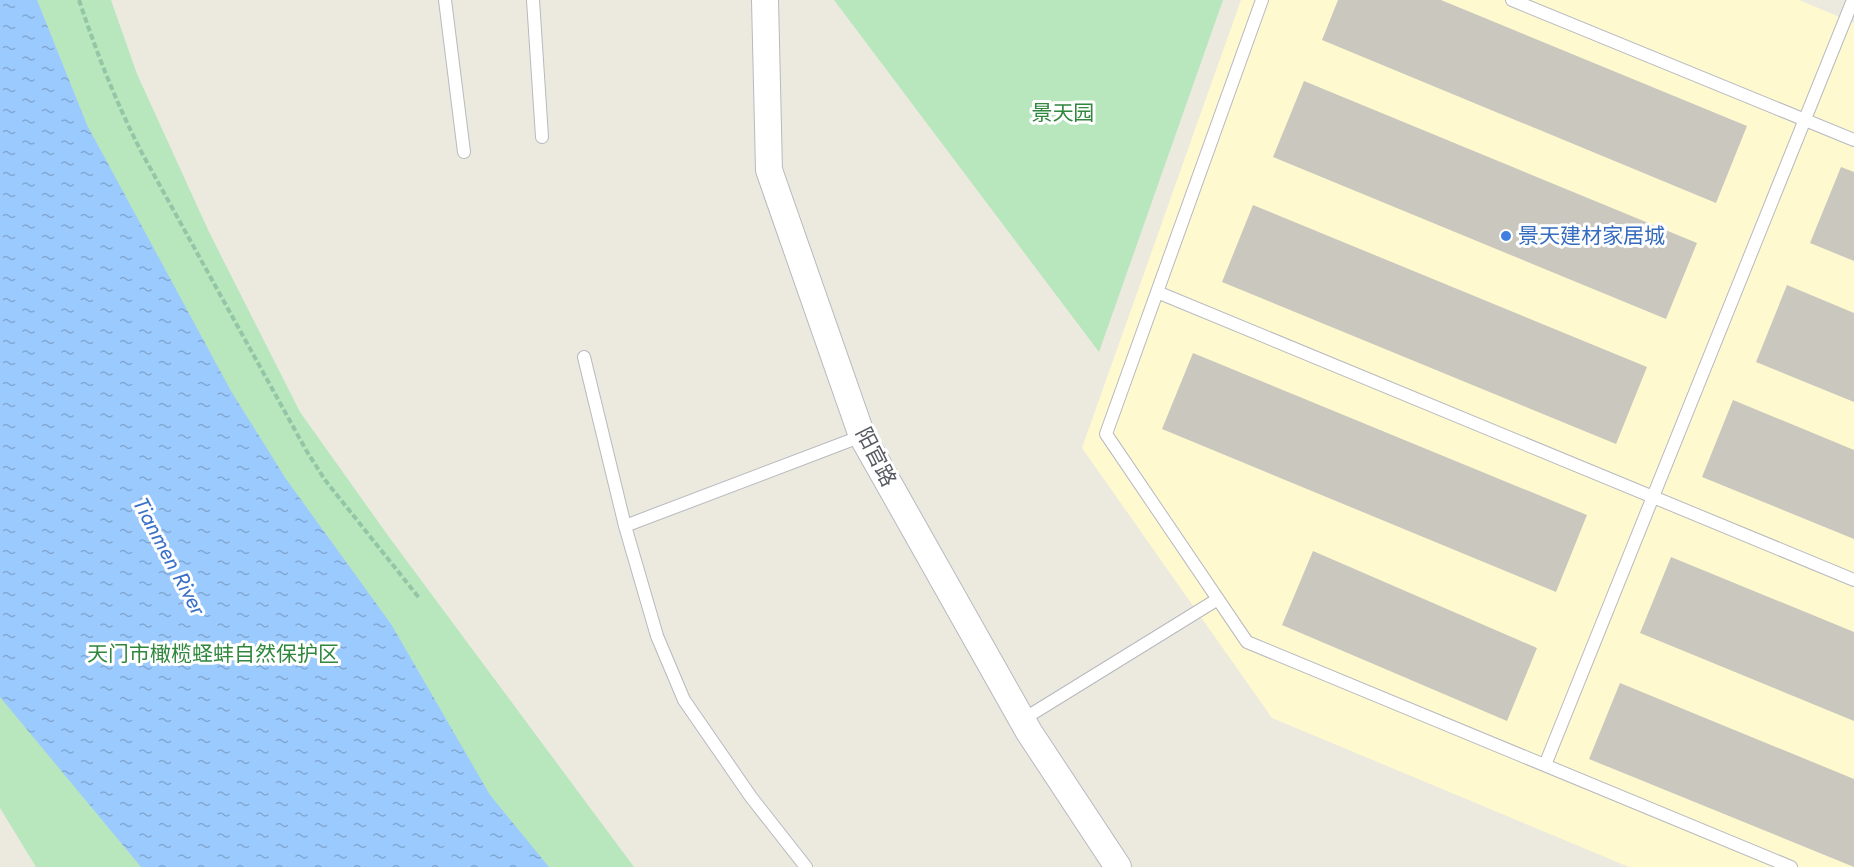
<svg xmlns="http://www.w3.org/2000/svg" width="1854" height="867" viewBox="0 0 1854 867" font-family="Jost,'Noto Sans SC',sans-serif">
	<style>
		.commercial { fill: #fff9d0 }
		.park { fill: #b8e6bd }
		.water { fill: url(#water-ripples) }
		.building { fill: #c9c7be }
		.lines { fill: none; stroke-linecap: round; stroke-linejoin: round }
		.service-casing { stroke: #b7b9bf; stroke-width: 14 }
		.minor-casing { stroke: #b7b9bf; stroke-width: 28 }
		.path { stroke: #92c6a6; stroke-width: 4; stroke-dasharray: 6 3; stroke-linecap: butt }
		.service { stroke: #fff; stroke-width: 12 }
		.minor { stroke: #fff; stroke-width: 26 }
		.shop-dot { fill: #3f7fe0; stroke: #fff; stroke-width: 2 }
		.labels { text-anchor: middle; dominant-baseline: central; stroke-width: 6; stroke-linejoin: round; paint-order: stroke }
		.park-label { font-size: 21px; fill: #30873d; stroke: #fff }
		.shop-label { font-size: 21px; fill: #366cbe; stroke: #fff; text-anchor: start }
		.street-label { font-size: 21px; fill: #585b61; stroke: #fff }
		.water-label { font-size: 22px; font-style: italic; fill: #3970c8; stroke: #fff }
	</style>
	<defs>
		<pattern id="water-ripples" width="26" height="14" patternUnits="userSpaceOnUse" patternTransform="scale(1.5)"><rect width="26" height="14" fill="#9bcaff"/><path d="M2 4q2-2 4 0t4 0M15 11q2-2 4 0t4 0" fill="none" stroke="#81a7d2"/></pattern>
	</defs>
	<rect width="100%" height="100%" fill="#eceade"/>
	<path class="commercial" d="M1241 0H1799L1854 23V867H1629L1272 718 1082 448Z"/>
	<path class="park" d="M0 0H111L137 74 209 232 300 412 389 537 634 867H36L0 808Z
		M834 0H1223L1099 352Z"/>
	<path class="water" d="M0 0H37L87 125 231 391 286 479 391 624 490 795 549 867H141L0 697Z"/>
	<path class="building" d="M1338 0H1441L1747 126 1716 203 1322 40Z
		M1304 81 1697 243 1666 319 1273 157Z
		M1841 167 1854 172V261L1810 243Z
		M1253 205 1647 367 1616 444 1222 282Z
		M1787 285 1854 313V402L1756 362Z
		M1193 353 1587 515 1556 592 1162 429Z
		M1733 400 1854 450V539L1702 477Z
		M1313 551 1537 648 1507 721 1282 625Z
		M1671 557 1854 632V721L1640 633Z
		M1620 683 1854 779V867L1589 759Z"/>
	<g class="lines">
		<g class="service-casing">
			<path id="service" d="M445 0 464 152
				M533 0 542 137
				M1262 0 1106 434 1247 642 1791 867
				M1512 0 1854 140
				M1157 292 1854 580
				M584 357 625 526 657 636 684 700 751 797 806 867
				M625 526 862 436
				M1022 720 1218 599
				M1545 765 1853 0"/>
		</g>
		<g class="minor-casing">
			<path id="minor" d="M765 0 769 170 862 436 1029 732 1118 867"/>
		</g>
		<path class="path" d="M79 0C97 54 117 105 143 155L306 450 325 480 420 599"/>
		<use href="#service" class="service"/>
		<use href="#minor" class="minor"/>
	</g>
	<circle class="shop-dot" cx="1506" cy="236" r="6"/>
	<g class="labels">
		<g class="park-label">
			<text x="1063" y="113">景天园</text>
			<text x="213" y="654">天门市橄榄蛏蚌自然保护区</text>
		</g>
		<g class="shop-label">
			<text x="1518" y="236">景天建材家居城</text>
		</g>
		<g class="street-label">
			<text transform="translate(876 457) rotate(63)">阳官路</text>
		</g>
		<g class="water-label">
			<text transform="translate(170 556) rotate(62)">Tianmen River</text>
		</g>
	</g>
</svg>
